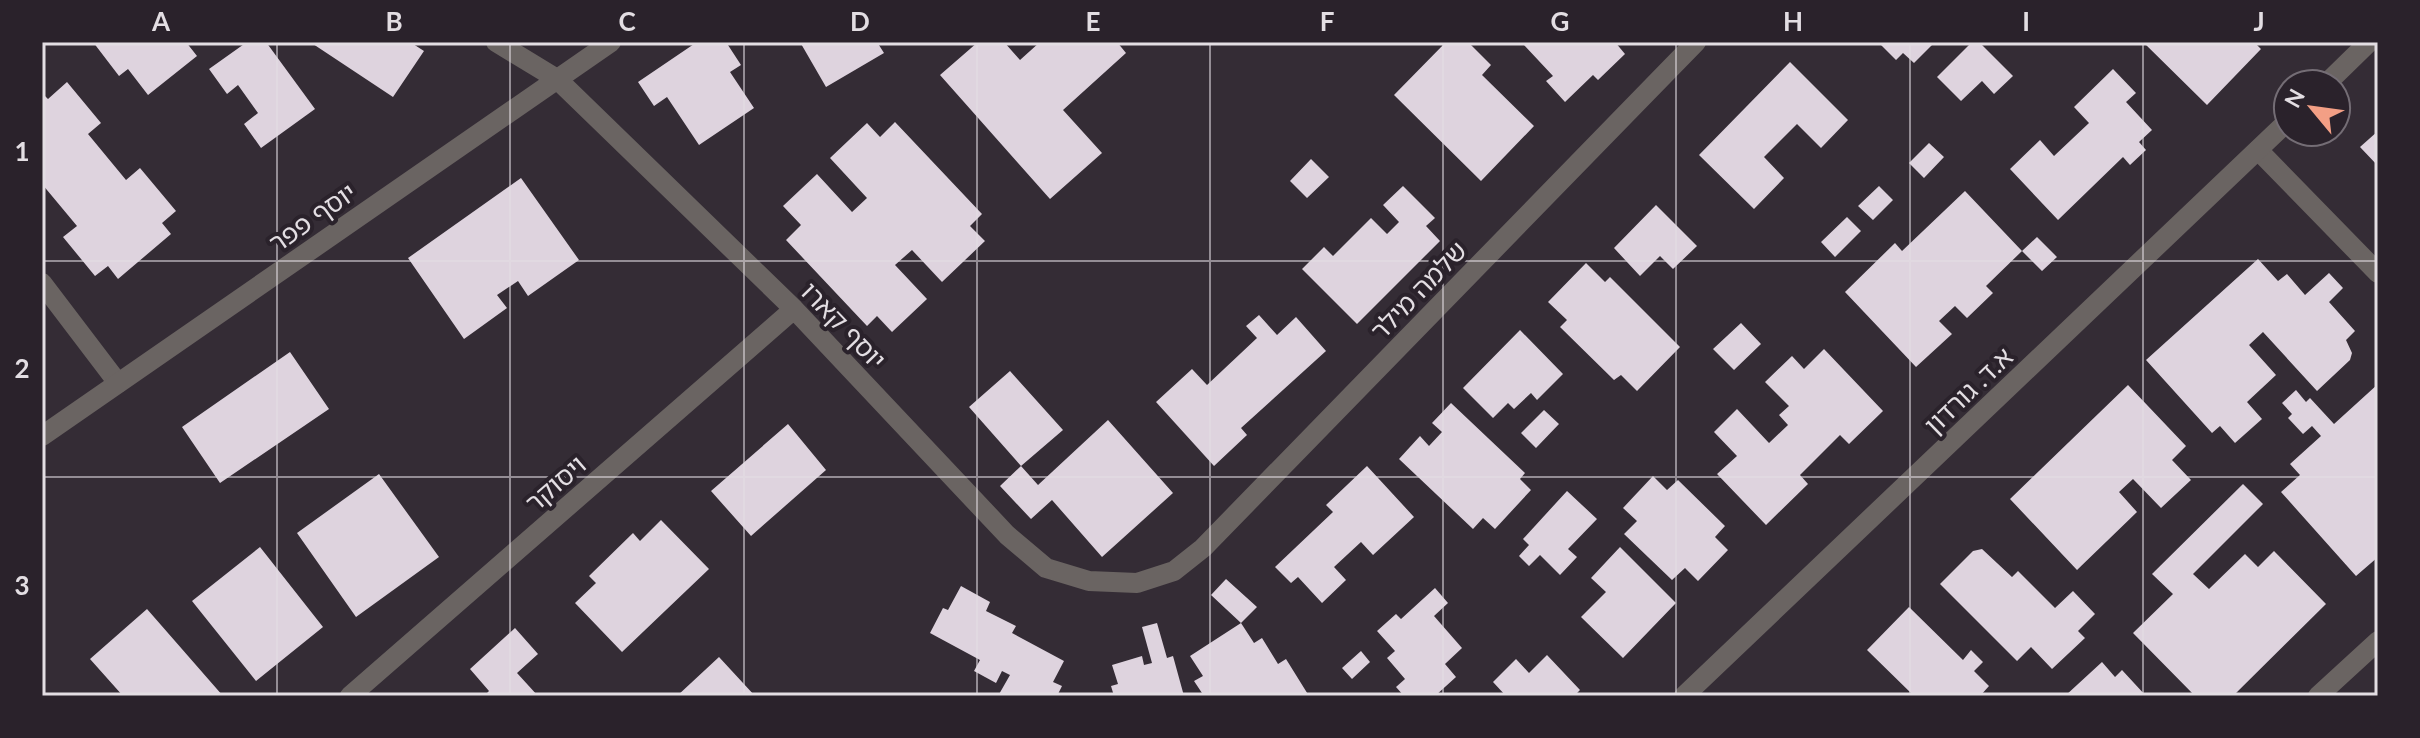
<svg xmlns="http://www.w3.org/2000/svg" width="2420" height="738" viewBox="0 0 2420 738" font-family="Lato,'Noto Sans Hebrew',sans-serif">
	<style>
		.building { fill: #ded3de }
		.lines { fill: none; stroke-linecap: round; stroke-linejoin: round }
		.service { stroke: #6a6462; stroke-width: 20 }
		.minor { stroke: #6a6462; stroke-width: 20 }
		.tertiary { stroke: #6a6462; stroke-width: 20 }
		.grid { fill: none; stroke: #e3dee3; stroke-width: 2; stroke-opacity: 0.55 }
		.labels { text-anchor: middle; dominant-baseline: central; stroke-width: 8; stroke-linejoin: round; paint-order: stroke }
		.street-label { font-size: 26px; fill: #e3dee3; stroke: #2a222b }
		.neatline { fill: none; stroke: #e3dee3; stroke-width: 3 }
		.grid-label { font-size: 26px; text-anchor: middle; font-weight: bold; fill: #e3dee3 }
	</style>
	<rect width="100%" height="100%" fill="#342c35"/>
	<path class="building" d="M93 42H186L197 56 148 95 128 69 119 76Z
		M247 42H266L315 109 261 148 244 124 258 113 238 85 227 94 209 69Z
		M310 42H410L424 51 393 97Z
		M697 42H726L741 65 730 72 754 108 699 145 667 97 654 106 638 82Z
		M800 42H877L884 53 826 87Z
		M978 42H1004L1020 60 1040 42H1117L1126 53 1063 110 1102 153 1050 199 940 75Z
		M1446 42H1468L1491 65 1482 75 1534 126 1481 181 1394 95Z
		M1527 42H1615L1625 54 1598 80 1593 75 1565 102 1546 81 1553 76 1524 45Z
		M1878 42H1935L1914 63 1903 53 1896 60Z
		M1972 42H1979L2013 76 1994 94 1982 81 1961 101 1937 77Z
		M2143 42H2254L2261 49 2207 105Z
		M1790 62 1848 120 1821 148 1797 124 1764 157 1784 178 1754 209 1699 155Z
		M2113 69 2136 93 2126 102 2152 130 2139 142 2146 150 2130 165 2123 157 2058 220 2010 169 2040 140 2054 156 2089 123 2074 107Z
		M67 82 101 123 88 134 126 180 140 168 176 211 162 223 171 234 118 279 108 266 95 276 63 237 77 226 42 184V93L48 99Z
		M895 122 982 214 970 226 985 241 942 282 912 250 895 265 927 299 892 332 877 316 867 326 786 240 801 225 783 206 817 174 852 212 867 198 830 158 867 123 880 137Z
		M2378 131V166L2360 147Z
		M1929 143 1944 157 1924 178 1909 163Z
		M1311 159 1329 177 1307 198 1290 181Z
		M521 178 579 260 528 296 518 281 497 295 507 308 464 339 408 258Z
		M1403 186 1435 218 1426 226 1440 241 1357 324 1302 269 1324 247 1333 256 1371 218 1387 234 1399 222 1383 205Z
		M1879 186 1893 200 1873 220 1858 206Z
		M1965 191 2022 251 1986 286 1993 293 1967 318 1955 306 1939 321 1952 334 1916 367 1845 292 1895 243 1902 251Z
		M1656 205 1697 246 1673 269 1660 256 1640 276 1614 248Z
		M1847 217 1861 231 1835 257 1821 242Z
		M2037 237 2057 257 2042 271 2022 251Z
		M2258 259 2278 281 2287 274 2305 295 2329 273 2343 288 2329 302 2355 331 2346 340 2352 353 2350 360 2317 391 2263 332 2249 345 2276 375 2247 402 2262 419 2235 443 2220 426 2212 433 2146 360Z
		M1586 263 1605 282 1610 277 1680 347 1637 391 1621 375 1614 380 1560 327 1567 320 1548 302Z
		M1259 315 1277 335 1296 317 1326 351 1241 428 1247 435 1214 466 1156 402 1192 369 1207 385 1257 338 1246 326Z
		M1741 323 1761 344 1734 370 1713 349Z
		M1520 330 1563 374 1537 400 1531 393 1514 409 1508 403 1493 418 1463 388Z
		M1824 349 1883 411 1849 444 1840 435 1800 475 1808 484 1766 525 1717 474 1737 456 1714 432 1737 409 1769 443 1788 425 1779 415 1789 406 1765 382 1792 356 1804 369Z
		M290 352 329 409 220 483 182 427Z
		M1010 371 1063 430 1021 466 969 407Z
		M2378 384V557L2356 576 2281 492 2300 475 2290 464 2321 436 2312 426 2303 434 2288 418 2292 414 2282 403 2296 390 2306 402 2310 398 2334 424Z
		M2128 385 2186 446 2172 460 2191 480 2161 508 2133 479 2119 492 2137 512 2077 570 2010 499Z
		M1451 403 1525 473 1520 479 1531 490 1495 529 1483 518 1473 529 1399 459 1420 436 1429 446 1442 432 1432 423Z
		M1544 410 1559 424 1536 448 1521 433Z
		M1108 420 1173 493 1102 557 1052 500 1031 519 1000 486 1021 466 1038 485Z
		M788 424 826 470 751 536 711 491Z
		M1367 466 1414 517 1373 555 1361 542 1334 567 1346 580 1322 603 1298 577 1291 583 1275 567 1333 512 1326 505Z
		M379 474 439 557 356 617 297 533Z
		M1653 476 1667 490 1678 480 1725 526 1715 537 1728 550 1698 581 1685 568 1672 580 1624 534 1637 521 1623 508Z
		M2243 484 2263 504 2193 574 2209 589 2245 554 2258 567 2274 551 2326 604 2233 696H2195L2133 633 2173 594 2152 574Z
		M1567 491 1597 519 1568 549 1577 557 1560 575 1540 555 1529 566 1519 556 1529 545 1523 539Z
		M661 520 709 569 622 652 575 603 596 583 589 576 633 533 640 541Z
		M260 547 323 627 256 681 192 601Z
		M1620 547 1676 603 1623 658 1581 617 1606 592 1591 578Z
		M1982 549 2012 577 2018 571 2055 608 2073 591 2095 614 2078 631 2085 638 2052 669 2031 647 2017 661 1940 584 1973 551Z
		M1226 579 1257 607 1241 623 1211 595Z
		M961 586 990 602 986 611 1016 626 1012 633 1064 661 1053 682 1062 686 1057 696H998L1010 675 1002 671 996 683 974 671 980 660 930 633 943 608 948 610Z
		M1435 588 1448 603 1434 616 1462 648 1445 664 1456 677 1435 696H1404L1396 687 1405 679 1387 658 1395 651 1377 631 1396 614 1401 619Z
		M1909 607 1963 660 1971 650 1983 662 1974 671 1989 686 1980 696H1914L1867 650Z
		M147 609 223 696H123L90 659Z
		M1157 623 1167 658 1173 656 1184 696H1114L1111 686 1118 684 1112 665 1142 656 1144 665 1152 663 1142 627Z
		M1241 623 1254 643 1262 638 1278 664 1286 659 1309 696H1204L1194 681 1203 676 1190 656Z
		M515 628 538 654 517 673 538 696H484L489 691 470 669Z
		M1361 651 1370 662 1352 679 1342 668Z
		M1547 655 1580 690 1574 696H1506L1493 682 1516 659 1529 673Z
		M719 657 755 696H677Z
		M2102 662 2115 677 2122 670 2146 696H2065Z"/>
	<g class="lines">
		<path class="service" d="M42 283 118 383"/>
		<path class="minor" d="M496 42 557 79 794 309 1007 535 1046 568 1089 581 1137 583 1174 571 1203 548 1696 42
			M2258 150 2378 273
			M42 436 611 42
			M350 696 794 309
			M2318 696 2378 641"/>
		<path class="tertiary" d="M2326 84 2369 42
			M1684 696 2288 121"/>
	</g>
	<path class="grid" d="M277 42V696M510 42V696M744 42V696M977 42V696M1210 42V696M1443 42V696M1676 42V696M1910 42V696M2143 42V696M42 261H2378M42 477H2378"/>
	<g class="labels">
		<g class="street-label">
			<text transform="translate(312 217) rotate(-35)">יוסף פפר</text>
			<text transform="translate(1418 290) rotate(-46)">שלמה מילר</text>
			<text transform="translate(844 325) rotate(46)">יוסף קארו</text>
			<text transform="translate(1968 390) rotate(-44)">א.ד. גורדון</text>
			<text transform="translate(555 483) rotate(-41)">ויסוקר</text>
		</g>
	</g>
	<rect width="2420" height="738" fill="none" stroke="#2a222b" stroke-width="88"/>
	<g transform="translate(2312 108) rotate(299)"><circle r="38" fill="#2a222b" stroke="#746d75" stroke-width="2"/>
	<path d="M0-6L14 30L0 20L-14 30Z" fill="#f39f85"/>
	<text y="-12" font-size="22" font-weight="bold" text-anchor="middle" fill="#e3dee3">N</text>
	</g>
	<rect x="44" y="44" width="2332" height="650" class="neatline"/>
	<g class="grid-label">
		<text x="161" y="31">A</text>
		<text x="394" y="31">B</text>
		<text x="627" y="31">C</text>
		<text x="860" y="31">D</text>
		<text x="1093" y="31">E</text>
		<text x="1327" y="31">F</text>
		<text x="1560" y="31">G</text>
		<text x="1793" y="31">H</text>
		<text x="2026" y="31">I</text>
		<text x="2259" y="31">J</text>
		<text x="22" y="161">1</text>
		<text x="22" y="378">2</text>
		<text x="22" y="595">3</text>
	</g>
</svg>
